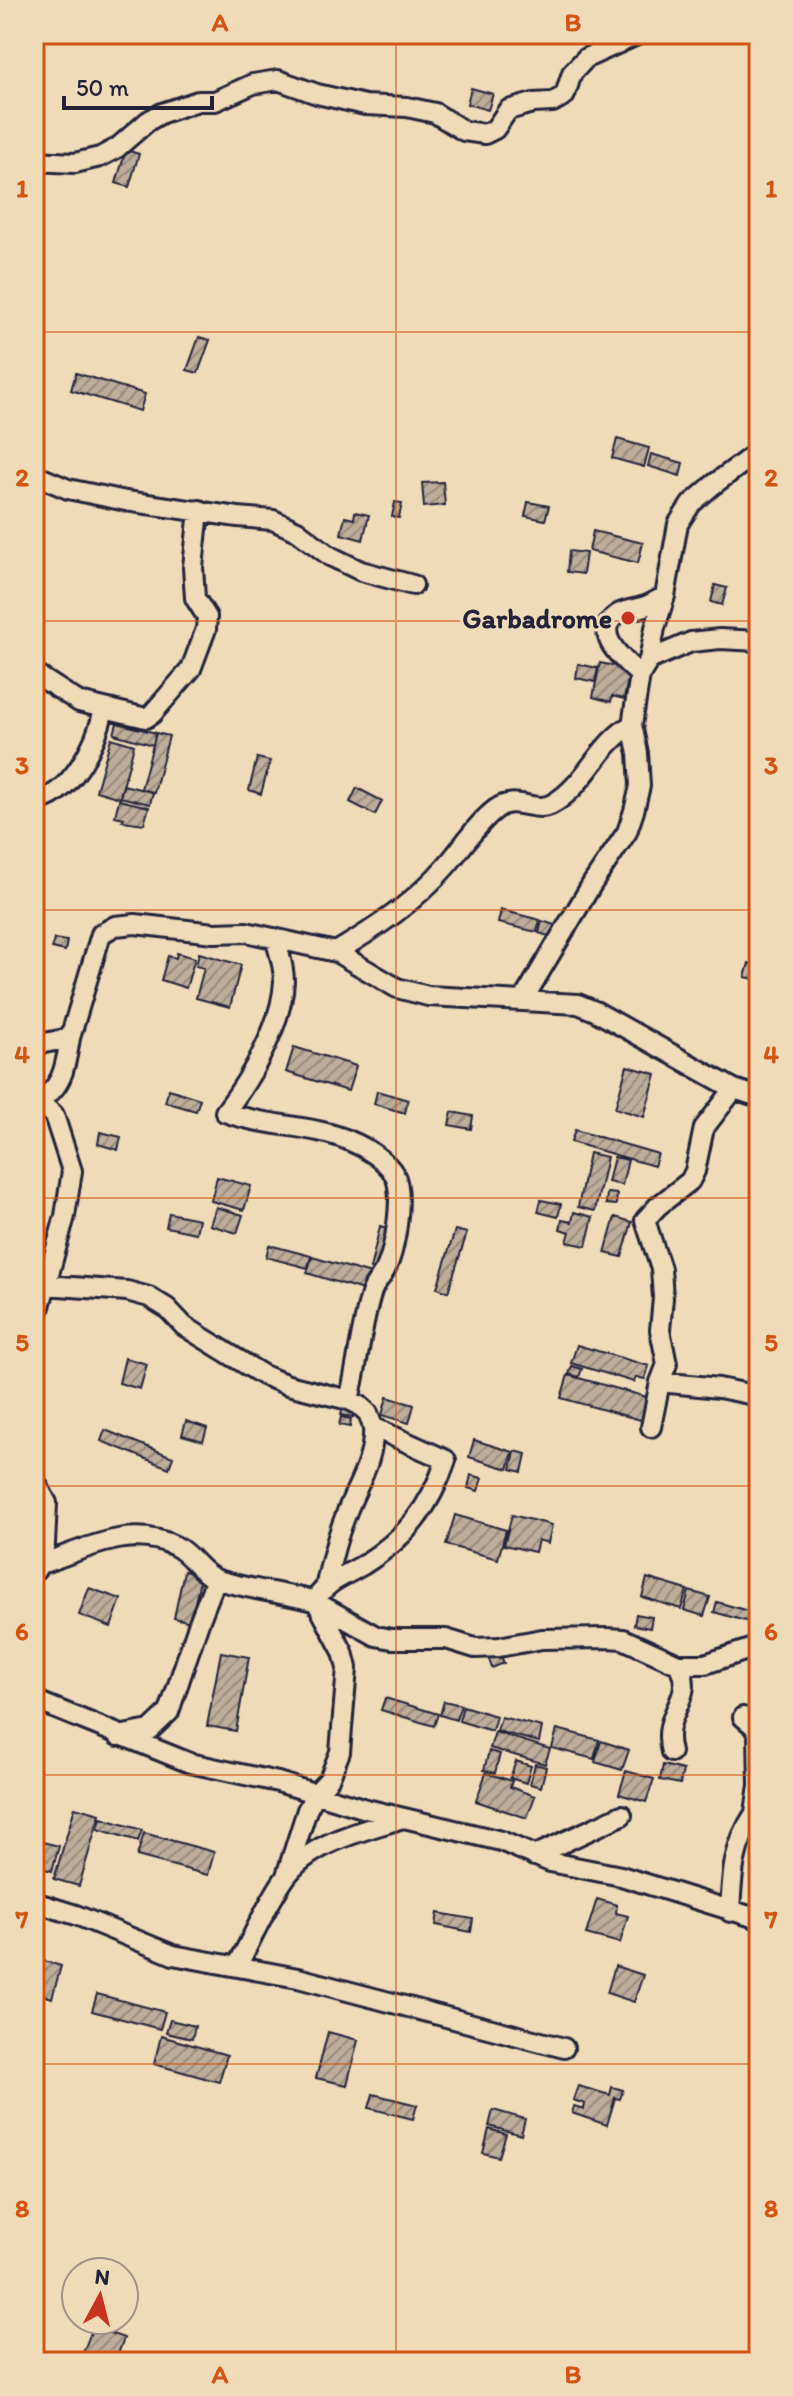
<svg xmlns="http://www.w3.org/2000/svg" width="793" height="2396" viewBox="0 0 793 2396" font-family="Itim,sans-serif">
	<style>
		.building { fill: url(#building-hatch); stroke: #22223b; stroke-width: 2 }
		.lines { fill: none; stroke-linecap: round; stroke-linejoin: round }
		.minor-casing { stroke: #22223b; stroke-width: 24 }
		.minor { stroke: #f0dbb9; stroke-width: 18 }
		.grid { fill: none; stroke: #d45411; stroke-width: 2; stroke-opacity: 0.55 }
		.poi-dot { fill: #c8321e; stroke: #f0dbb9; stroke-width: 3 }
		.labels { text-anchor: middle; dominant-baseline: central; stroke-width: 6; stroke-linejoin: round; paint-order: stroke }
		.poi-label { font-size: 28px; font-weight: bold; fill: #22223b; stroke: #f0dbb9; text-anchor: end }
		.neatline { fill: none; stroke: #d45411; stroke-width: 3 }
		.grid-label { font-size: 26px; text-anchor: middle; font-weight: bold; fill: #d45411 }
	</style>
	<defs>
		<pattern id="building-hatch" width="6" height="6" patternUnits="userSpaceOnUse" patternTransform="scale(2)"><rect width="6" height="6" fill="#bdad9a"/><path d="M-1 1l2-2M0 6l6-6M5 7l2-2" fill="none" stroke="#998c7f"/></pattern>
	</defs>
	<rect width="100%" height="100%" fill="#f0dbb9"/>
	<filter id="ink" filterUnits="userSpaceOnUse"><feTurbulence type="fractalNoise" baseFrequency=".0125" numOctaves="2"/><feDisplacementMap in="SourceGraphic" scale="16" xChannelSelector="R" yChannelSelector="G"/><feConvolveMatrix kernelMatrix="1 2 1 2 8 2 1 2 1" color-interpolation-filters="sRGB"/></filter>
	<g filter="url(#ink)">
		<path class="building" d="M471 88 493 94 488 110 467 104Z
			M126 150 139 154 129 187 116 183Z
			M199 337 210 340 198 373 187 370Z
			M76 373 145 394 140 411 71 390Z
			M617 439 649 448 644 467 612 458Z
			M651 454 683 463 680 476 648 466Z
			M443 482 445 505 424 507 422 483Z
			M34 483 44 486 34 523Z
			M395 502 402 503 399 518 392 517Z
			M528 502 549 506 545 520 525 516Z
			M355 512 369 515 363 540 341 534 345 517 354 519Z
			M593 531 643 543 638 563 589 551Z
			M569 551 586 553 583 574 567 572Z
			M715 585 727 588 722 605 711 602Z
			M757 614 759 615V635L751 632Z
			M600 663 630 669 624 699 612 696 611 702 593 697Z
			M578 664 598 668 595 682 576 678Z
			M117 723 156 733 153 745 114 734Z
			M156 733 169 736 154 793 141 789Z
			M111 738 134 745 120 798 96 791Z
			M257 758 270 761 261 794 249 790Z
			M123 785 153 792 150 804 120 797Z
			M357 788 382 801 375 815 350 802Z
			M119 800 149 807 144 824 122 821 124 818 115 816Z
			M501 910 540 920 537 932 498 923Z
			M542 921 561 927 558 939 539 933Z
			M54 939 67 941 65 951 52 948Z
			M177 953 195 958 186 988 161 980 168 956 176 958Z
			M199 953 241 965 230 1007 196 998 204 968 196 966Z
			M749 963 759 966V980L745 977Z
			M294 1047 356 1066 348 1091 286 1072Z
			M627 1066 656 1074 644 1117 615 1108Z
			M169 1089 200 1099 196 1111 165 1102Z
			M377 1091 408 1100 405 1113 374 1104Z
			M452 1112 473 1116 471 1129 449 1125Z
			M575 1130 658 1154 654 1166 571 1142Z
			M100 1132 121 1137 118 1150 98 1144Z
			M589 1153 607 1157 595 1211 578 1207Z
			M614 1157 628 1160 622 1185 608 1182Z
			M217 1177 251 1186 244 1210 211 1201Z
			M607 1193 617 1194 616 1205 606 1204Z
			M541 1200 561 1204 558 1217 538 1212Z
			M216 1207 243 1215 237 1233 210 1225Z
			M574 1212 593 1217 586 1246 567 1242 570 1232 560 1229 562 1220 572 1222Z
			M169 1213 199 1219 196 1233 166 1227Z
			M615 1217 632 1222 622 1257 605 1253Z
			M380 1226 393 1230 382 1272 370 1269Z
			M455 1230 467 1233 448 1292 437 1288Z
			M269 1245 311 1256 308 1268 266 1257Z
			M312 1257 371 1274 366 1291 307 1273Z
			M577 1345 649 1366 645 1379 636 1377 634 1382 571 1363Z
			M125 1358 147 1364 140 1389 119 1383Z
			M572 1366 582 1369 579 1377 569 1374Z
			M568 1375 654 1399 648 1422 561 1398Z
			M387 1397 414 1405 409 1423 382 1415Z
			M344 1403 355 1405 353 1417 341 1415Z
			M341 1417 351 1419 350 1427 339 1425Z
			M186 1421 207 1428 203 1441 182 1435Z
			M105 1430 173 1457 169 1468 101 1441Z
			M474 1440 513 1452 508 1469 469 1457Z
			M515 1451 526 1454 522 1472 511 1469Z
			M471 1475 482 1478 478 1491 468 1488Z
			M455 1515 506 1530 498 1559 446 1545Z
			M512 1515 552 1525 548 1543 538 1540 535 1552 504 1545Z
			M184 1571 201 1575 191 1622 174 1618Z
			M647 1578 687 1590 681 1609 642 1597Z
			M89 1588 121 1599 111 1627 79 1615Z
			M689 1591 710 1597 704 1616 684 1610Z
			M717 1602 755 1613 752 1623 714 1612Z
			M636 1614 652 1617 650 1628 634 1625Z
			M221 1652 249 1657 236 1731 207 1726Z
			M499 1652 504 1663 492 1668 488 1657Z
			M385 1698 438 1714 434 1726 381 1710Z
			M444 1701 461 1705 456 1720 440 1715Z
			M463 1706 496 1716 492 1731 459 1721Z
			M501 1717 542 1727 539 1742 497 1731Z
			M557 1729 599 1740 594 1759 552 1748Z
			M495 1732 550 1749 545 1764 490 1748Z
			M601 1741 629 1750 622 1770 595 1762Z
			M489 1751 500 1754 495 1773 484 1770Z
			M516 1761 531 1766 526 1783 510 1778Z
			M535 1764 546 1767 541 1787 530 1784Z
			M663 1765 683 1770 680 1784 660 1780Z
			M626 1771 654 1779 646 1802 619 1794Z
			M486 1773 512 1781 510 1787 535 1796 527 1818 476 1801Z
			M75 1807 100 1814 79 1886 54 1879Z
			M101 1818 142 1830 138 1841 98 1829Z
			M144 1833 214 1852 208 1875 137 1856Z
			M34 1840 59 1846 52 1871 34 1866Z
			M597 1899 617 1905 616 1913 628 1916 620 1943 586 1934Z
			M438 1913 473 1919 471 1932 436 1925Z
			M34 1958 61 1966 52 1998 34 1992Z
			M615 1966 643 1975 634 2002 607 1993Z
			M97 1994 165 2012 160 2029 92 2011Z
			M170 2020 195 2026 192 2039 166 2033Z
			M328 2032 358 2040 347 2085 316 2078Z
			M161 2036 227 2055 219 2082 154 2064Z
			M578 2086 610 2095 612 2087 623 2090 620 2099 615 2098 607 2125 572 2113 574 2106 584 2109 585 2104 573 2100Z
			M373 2094 417 2105 413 2119 369 2108Z
			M493 2110 525 2119 521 2135 489 2126Z
			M489 2129 506 2134 499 2157 483 2153Z
			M93 2327 124 2338 115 2362H107L83 2353Z"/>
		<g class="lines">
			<g class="minor-casing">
				<path id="minor" d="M34 161 75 163 100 157 117 148 148 121 162 113 198 101H215L253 84 278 80 317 94 365 105 407 107 435 113 464 131 485 134 495 129 508 110 533 103 553 102 565 95 572 73 586 58 639 34
					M34 478H42L68 489 126 501 238 517 273 520 297 531 330 556 361 571 413 585
					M649 660 691 642 720 639 759 641
					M34 673 79 702 146 718 152 714 191 669 206 629 207 617 195 598 193 567 199 510
					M640 675C626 662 589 633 618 614 626 609 639 609 648 605 654 602 660 599 665 596
					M34 801C71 797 97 742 104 709
					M275 938C279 952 284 966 284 981 282 1025 251 1078 225 1112 265 1127 311 1124 350 1141 365 1147 386 1160 394 1174 405 1192 395 1252 385 1270 381 1278 375 1283 372 1291 361 1326 358 1364 349 1400
					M336 952C378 927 415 902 447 865 463 847 477 823 496 809 515 794 536 815 554 803 587 783 599 743 632 725
					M523 1000 592 884 627 832 634 811 640 786 638 753 632 725 640 675 649 660 655 628 665 596 678 524 691 504 713 485 759 451
					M34 1045 70 1038 101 934 115 926 135 924 214 933 246 932 336 952 397 988 428 996 578 1004 595 1011 734 1089 759 1097
					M34 1101C63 1093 66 1063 70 1038
					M34 1106 45 1107 54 1115 72 1171 65 1216 34 1328
					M660 1382 719 1388 759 1396
					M651 1427 660 1382 667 1364 660 1330 663 1298 661 1269 645 1220 658 1206 690 1181 695 1171 704 1128 734 1089
					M34 1479 47 1503 45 1544 36 1570
					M40 1564C83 1551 129 1523 175 1546 192 1554 200 1574 218 1580 248 1589 282 1593 314 1601 330 1579 341 1578 363 1565 406 1538 430 1508 446 1460L373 1427 368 1413 359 1405 349 1400 288 1385 263 1375 184 1326 167 1308 149 1297 127 1291 45 1285
					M326 1584C331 1561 336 1539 345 1517 356 1486 375 1461 373 1427
					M314 1601 376 1636 392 1639H446L475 1648 499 1647 542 1639 607 1638 623 1639 678 1664H705L759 1646
					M34 1700 190 1763 278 1782 366 1809 501 1841 550 1862 621 1876 759 1919
					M743 1717 756 1728 758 1734 759 1785 755 1813
					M118 1736 150 1730 169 1712 198 1625 216 1579
					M671 1752C660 1710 698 1700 678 1664
					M534 1856 622 1815
					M286 1876 307 1810 316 1793 329 1779 340 1752 347 1668 343 1652 318 1605
					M34 1902 76 1915 173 1955 298 1978 564 2048
					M730 1912C732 1873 733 1846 755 1813H759
					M237 1966C253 1937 266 1905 285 1878 309 1843 362 1831 400 1819"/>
			</g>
			<use href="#minor" class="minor"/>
		</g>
	</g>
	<path class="grid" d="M396 34V2362M34 332H759M34 621H759M34 910H759M34 1198H759M34 1486H759M34 1775H759M34 2064H759"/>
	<circle class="poi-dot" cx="628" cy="618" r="8"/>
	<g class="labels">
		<g class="poi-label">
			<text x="612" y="618">Garbadrome</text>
		</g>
	</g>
	<rect width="793" height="2396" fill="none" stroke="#f0dbb9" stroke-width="88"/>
	<g transform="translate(100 2296) rotate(7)"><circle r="38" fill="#f0dbb9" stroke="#9e9187" stroke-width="2"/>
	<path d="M0-6L14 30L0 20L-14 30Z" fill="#c8321e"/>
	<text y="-12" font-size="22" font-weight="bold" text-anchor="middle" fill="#22223b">N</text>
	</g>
	<path d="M64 96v12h148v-12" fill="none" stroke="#22223b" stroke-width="4"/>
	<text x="76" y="96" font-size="24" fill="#22223b" stroke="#f0dbb9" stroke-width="6" paint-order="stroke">50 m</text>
	<rect x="44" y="44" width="705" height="2308" class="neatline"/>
	<g class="grid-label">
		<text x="220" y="31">A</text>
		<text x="573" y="31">B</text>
		<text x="22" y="197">1</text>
		<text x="771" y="197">1</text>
		<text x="22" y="486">2</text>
		<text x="771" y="486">2</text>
		<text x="22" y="774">3</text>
		<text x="771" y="774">3</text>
		<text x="22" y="1063">4</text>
		<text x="771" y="1063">4</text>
		<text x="22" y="1351">5</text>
		<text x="771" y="1351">5</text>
		<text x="22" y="1640">6</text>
		<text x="771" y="1640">6</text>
		<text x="22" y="1928">7</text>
		<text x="771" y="1928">7</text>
		<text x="22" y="2217">8</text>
		<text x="771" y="2217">8</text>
		<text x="220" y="2383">A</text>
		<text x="573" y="2383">B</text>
	</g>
</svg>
